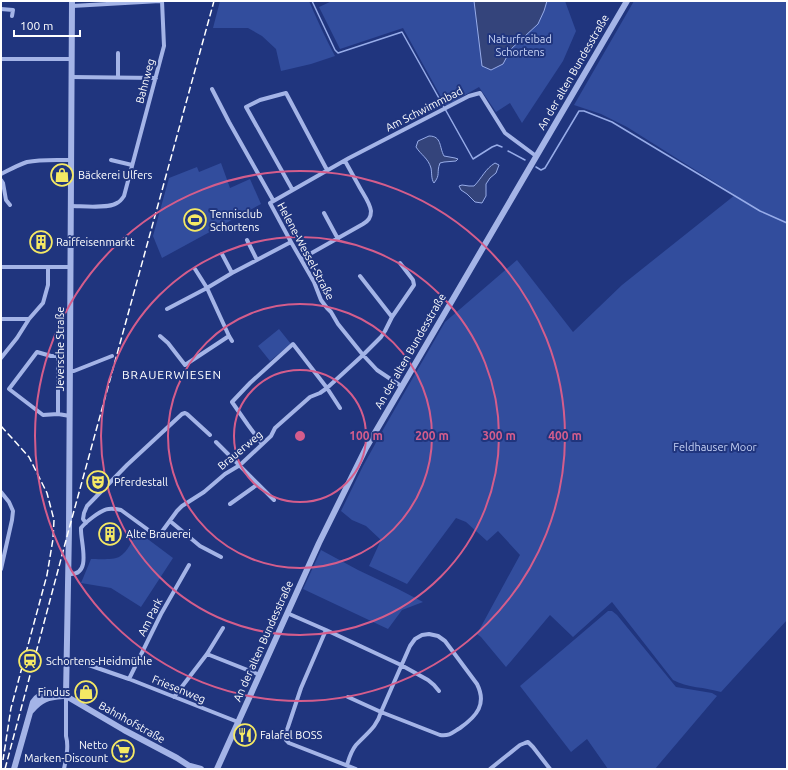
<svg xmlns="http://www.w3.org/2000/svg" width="788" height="770" viewBox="0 0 788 770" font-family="Ubuntu,sans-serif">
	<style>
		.green { fill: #324d9d }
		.water { fill: #34447b; stroke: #97ace9 }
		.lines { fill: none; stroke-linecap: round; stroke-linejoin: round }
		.stream { stroke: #97ace9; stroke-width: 1.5 }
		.minor { stroke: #a4b4e7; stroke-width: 4 }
		.tertiary { stroke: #a4b4e7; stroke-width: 6 }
		.rail { stroke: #fff; stroke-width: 1.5; stroke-dasharray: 7 3; stroke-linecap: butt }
		.ring { fill: none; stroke: #d45d8c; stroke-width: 2 }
		.labels { text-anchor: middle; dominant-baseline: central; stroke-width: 4; stroke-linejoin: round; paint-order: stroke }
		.park-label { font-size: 11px; fill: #c7d3f6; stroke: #20357e }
		.street-label { font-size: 11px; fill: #fff; stroke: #20357e }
		.poi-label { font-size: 11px; fill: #fff; stroke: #20357e; text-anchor: start }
		.neighbourhood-label { font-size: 12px; letter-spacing: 1px; fill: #fff; stroke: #20357e }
		.centre { fill: #d45d8c; stroke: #20357e; stroke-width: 2 }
		.ring-label { font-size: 12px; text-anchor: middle; font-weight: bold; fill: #d45d8c; stroke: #20357e; stroke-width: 4; stroke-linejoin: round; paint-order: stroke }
	</style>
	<rect width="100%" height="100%" fill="#20357e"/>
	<path class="green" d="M220 1H309C317 19 325 38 335 56L311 64 281 71 276 49 262 36 248 28H213Z
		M332 1H565L576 31 563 61 522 123 510 103 496 112 479 87 446 106 403 28 340 49 319 7Z
		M634 1H787V620L721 692C705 687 687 688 673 680L612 602 573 637 550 615 506 667 481 637 477 634 520 555 498 531 487 541 466 522 456 518 407 584 369 566 381 540 366 526 352 520 341 511 363 466 384 428 445 322 517 260 573 332 622 285 735 195 627 127 601 114 574 105Z
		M221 163 230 188 250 179 261 204 162 258 153 236 169 178 197 167 199 172Z
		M279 329 291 344 270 361 258 346Z
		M137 531 173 558 141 607 111 588 81 583 91 559C97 559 114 560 119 557 128 552 133 539 137 531Z
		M321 550 358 570 398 589 423 602 402 610 388 629 303 589Z
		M608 611H612L617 615 676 687 712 693 717 696 655 769H608L587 739 571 752 520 686Z"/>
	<path class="water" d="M474 1H547L544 11 538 24 511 49 503 64 491 70 482 66Z
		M429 136C442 136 439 147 444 156L455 158 458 159 456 161 444 162 440 163C436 173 441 174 434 183 431 179 432 173 431 168 428 158 421 155 416 147L418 141Z
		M495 163 499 165 496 173 490 178 486 184V196L482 203 475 202 467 194 461 190 459 186 462 185 469 186H474C482 178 485 169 495 163Z"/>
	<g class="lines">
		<path class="stream" d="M312 1 335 50 338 53 402 32 473 159 492 147 497 145 502 147
			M508 151 525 160
			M536 167 541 170 545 168 579 111H584L612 122 760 211 787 223"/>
		<path class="minor" d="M72 6 160 1
			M1 9 13 10 12 16
			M118 53V78
			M1 59H71
			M72 77 156 78
			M212 89 229 122 273 200
			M111 160 132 165
			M1 174C9 170 18 165 27 162 41 159 57 160 71 160
			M1 180 3 183 6 200 10 205
			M292 189 246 107 260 100 286 93 327 170
			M71 206C82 206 108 209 117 203 120 202 122 199 124 196L164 46 162 1
			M324 213 338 239
			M247 240 257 260
			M222 254 232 273 291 242
			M301 259 363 224C368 221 371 218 371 211 370 203 364 195 360 188 355 179 350 170 345 161
			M1 267H70
			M195 269 207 288 229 336 232 341
			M360 276 392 317
			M167 309 207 288 232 273
			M1 319H29
			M160 336 168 343 185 365 229 336
			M1 358 17 338 29 319 43 303 48 285V267
			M71 371H74L112 356
			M401 386 377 370 363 355 338 324 331 312 327 308 321 300 314 282 291 242 270 203 349 158 469 96 480 93 505 133 536 156
			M58 414V356H51L37 352 9 389 43 415 58 414 70 416
			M216 442 274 500
			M262 444 248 425 232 402 250 383 293 344 327 388 340 408
			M1 492 9 502 13 511 12 520 1 569
			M230 504 258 484
			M170 521 200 546 221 557
			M86 523 83 519 84 513 87 506 127 465 182 414 185 413 187 414 210 435
			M69 574C93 576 80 541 81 528 84 524 89 520 93 517 104 509 108 507 121 510L158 537 177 511 182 506 204 492 225 474 240 465 271 436 275 428 310 397 320 393 327 388 363 355 381 337 385 331 392 317 414 285 413 280 400 263
			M287 613 326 630 401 665 428 680 434 685 439 691
			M326 630 301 688 285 736 286 740 289 743 356 769
			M207 654 260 675
			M67 660 80 662 129 679 238 722
			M129 679 161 614 189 565
			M174 697 207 654 223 628
			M347 765C349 758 351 751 356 745 367 733 377 727 381 712L410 646 415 639 422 635 429 634 438 636 445 641 477 684C487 704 477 716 460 728 452 733 450 736 440 735L381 712 348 697
			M64 769C66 758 69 747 66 736V696
			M490 769 520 745 525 743 528 742 533 747 550 769"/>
		<path class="tertiary" d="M66 696 69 529 72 1
			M31 711C41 699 48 697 63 696
			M190 766 201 769
			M14 769 33 702C40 691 55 691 66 696L124 730 177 758 194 769
			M217 769 319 543 366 448 627 1"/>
		<path class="rail" d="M1 426 29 457 47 493 54 520 53 539 47 575 11 708 3 760
			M5 769 69 529 214 1"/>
	</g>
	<g class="ring">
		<circle cx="300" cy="436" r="66"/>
		<circle cx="300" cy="436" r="132"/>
		<circle cx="300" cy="436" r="199"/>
		<circle cx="300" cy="436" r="265"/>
	</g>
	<defs>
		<g id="shop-ring" transform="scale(1.15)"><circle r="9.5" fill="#20357e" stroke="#f5e964" stroke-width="1.5"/><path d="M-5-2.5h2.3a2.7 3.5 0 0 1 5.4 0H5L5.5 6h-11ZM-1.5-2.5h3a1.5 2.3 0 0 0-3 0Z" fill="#f5e964"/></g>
		<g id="stadium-ring" transform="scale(1.15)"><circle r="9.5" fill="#20357e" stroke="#f5e964" stroke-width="1.5"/><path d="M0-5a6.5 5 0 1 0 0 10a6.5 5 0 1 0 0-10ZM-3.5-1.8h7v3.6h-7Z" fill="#f5e964"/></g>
		<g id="building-ring" transform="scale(1.15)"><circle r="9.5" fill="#20357e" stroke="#f5e964" stroke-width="1.5"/><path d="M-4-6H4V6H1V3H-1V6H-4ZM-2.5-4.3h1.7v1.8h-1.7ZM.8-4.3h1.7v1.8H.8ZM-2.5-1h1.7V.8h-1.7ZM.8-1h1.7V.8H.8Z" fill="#f5e964"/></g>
		<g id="theatre-ring" transform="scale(1.15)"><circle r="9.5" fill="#20357e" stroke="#f5e964" stroke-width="1.5"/><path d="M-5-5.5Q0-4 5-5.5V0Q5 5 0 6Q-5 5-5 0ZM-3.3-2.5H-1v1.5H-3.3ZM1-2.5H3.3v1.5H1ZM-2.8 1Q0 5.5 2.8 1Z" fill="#f5e964"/></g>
		<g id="station-ring" transform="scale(1.15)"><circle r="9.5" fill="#20357e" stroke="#f5e964" stroke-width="1.5"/><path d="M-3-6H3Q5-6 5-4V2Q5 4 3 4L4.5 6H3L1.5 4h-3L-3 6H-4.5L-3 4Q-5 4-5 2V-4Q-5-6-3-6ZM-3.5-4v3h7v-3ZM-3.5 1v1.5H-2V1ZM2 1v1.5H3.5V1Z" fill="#f5e964"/></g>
		<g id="restaurant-ring" transform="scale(1.15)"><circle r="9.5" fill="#20357e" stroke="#f5e964" stroke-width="1.5"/><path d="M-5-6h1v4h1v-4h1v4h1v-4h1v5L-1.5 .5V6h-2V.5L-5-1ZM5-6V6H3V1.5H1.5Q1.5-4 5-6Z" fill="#f5e964"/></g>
		<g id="supermarket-ring" transform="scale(1.15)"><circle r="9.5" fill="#20357e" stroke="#f5e964" stroke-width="1.5"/><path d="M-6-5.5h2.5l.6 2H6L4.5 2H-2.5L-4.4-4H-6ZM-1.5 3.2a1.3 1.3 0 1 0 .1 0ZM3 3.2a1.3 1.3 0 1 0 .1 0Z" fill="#f5e964"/></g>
	</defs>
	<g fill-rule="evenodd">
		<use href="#shop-ring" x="62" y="175"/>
		<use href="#stadium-ring" x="195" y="220"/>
		<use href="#building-ring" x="41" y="242"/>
		<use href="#theatre-ring" x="98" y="482"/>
		<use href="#building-ring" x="110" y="534"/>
		<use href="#station-ring" x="30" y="661"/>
		<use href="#shop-ring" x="86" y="692"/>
		<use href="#restaurant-ring" x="245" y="735"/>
		<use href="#supermarket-ring" x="123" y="751"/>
	</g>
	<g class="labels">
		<g class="park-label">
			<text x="520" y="39">Naturfreibad<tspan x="520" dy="13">Schortens</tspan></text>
			<text x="715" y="447">Feldhauser Moor</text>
		</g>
		<g class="street-label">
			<text transform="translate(573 72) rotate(-60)">An der alten Bundesstraße</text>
			<text transform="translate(145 81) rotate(-75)">Bahnweg</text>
			<text transform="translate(424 109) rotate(-27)">Am Schwimmbad</text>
			<text transform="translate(306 251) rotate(62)">Helene-Wessel-Straße</text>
			<text transform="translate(60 349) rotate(-90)">Jeversche Straße</text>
			<text transform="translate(410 351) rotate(-60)">An der alten Bundesstraße</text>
			<text transform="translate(240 450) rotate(-40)">Brauerweg</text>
			<text transform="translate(150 617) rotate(-63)">Am Park</text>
			<text transform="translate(263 641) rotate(-66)">An der alten Bundesstraße</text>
			<text transform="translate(179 689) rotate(22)">Friesenweg</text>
			<text transform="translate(132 722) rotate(29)">Bahnhofstraße</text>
		</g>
		<g class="poi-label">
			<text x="78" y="175">Bäckerei Ulfers</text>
			<text x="210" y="214">Tennisclub<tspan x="210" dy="13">Schortens</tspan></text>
			<text x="56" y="242">Raiffeisenmarkt</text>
			<text x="114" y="482">Pferdestall</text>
			<text x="126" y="534">Alte Brauerei</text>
			<text x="46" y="661">Schortens-Heidmühle</text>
			<text x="70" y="692" text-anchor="end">Findus</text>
			<text x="260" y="735">Falafel BOSS</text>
			<text x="108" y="745" text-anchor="end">Netto<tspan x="108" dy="13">Marken-Discount</tspan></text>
		</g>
		<g class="neighbourhood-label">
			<text x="172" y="374">BRAUERWIESEN</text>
		</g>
	</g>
	<circle cx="300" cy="436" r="6" class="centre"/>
	<g class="ring-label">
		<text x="366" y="440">100 m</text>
		<text x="432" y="440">200 m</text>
		<text x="499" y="440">300 m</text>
		<text x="565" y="440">400 m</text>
	</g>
	<rect width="788" height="770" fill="none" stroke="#ffffff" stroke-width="4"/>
	<path d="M14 30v6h66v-6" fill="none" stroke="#ffffff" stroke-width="2"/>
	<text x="20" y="30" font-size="12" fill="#ffffff" stroke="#20357e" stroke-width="3" paint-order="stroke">100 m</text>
</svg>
